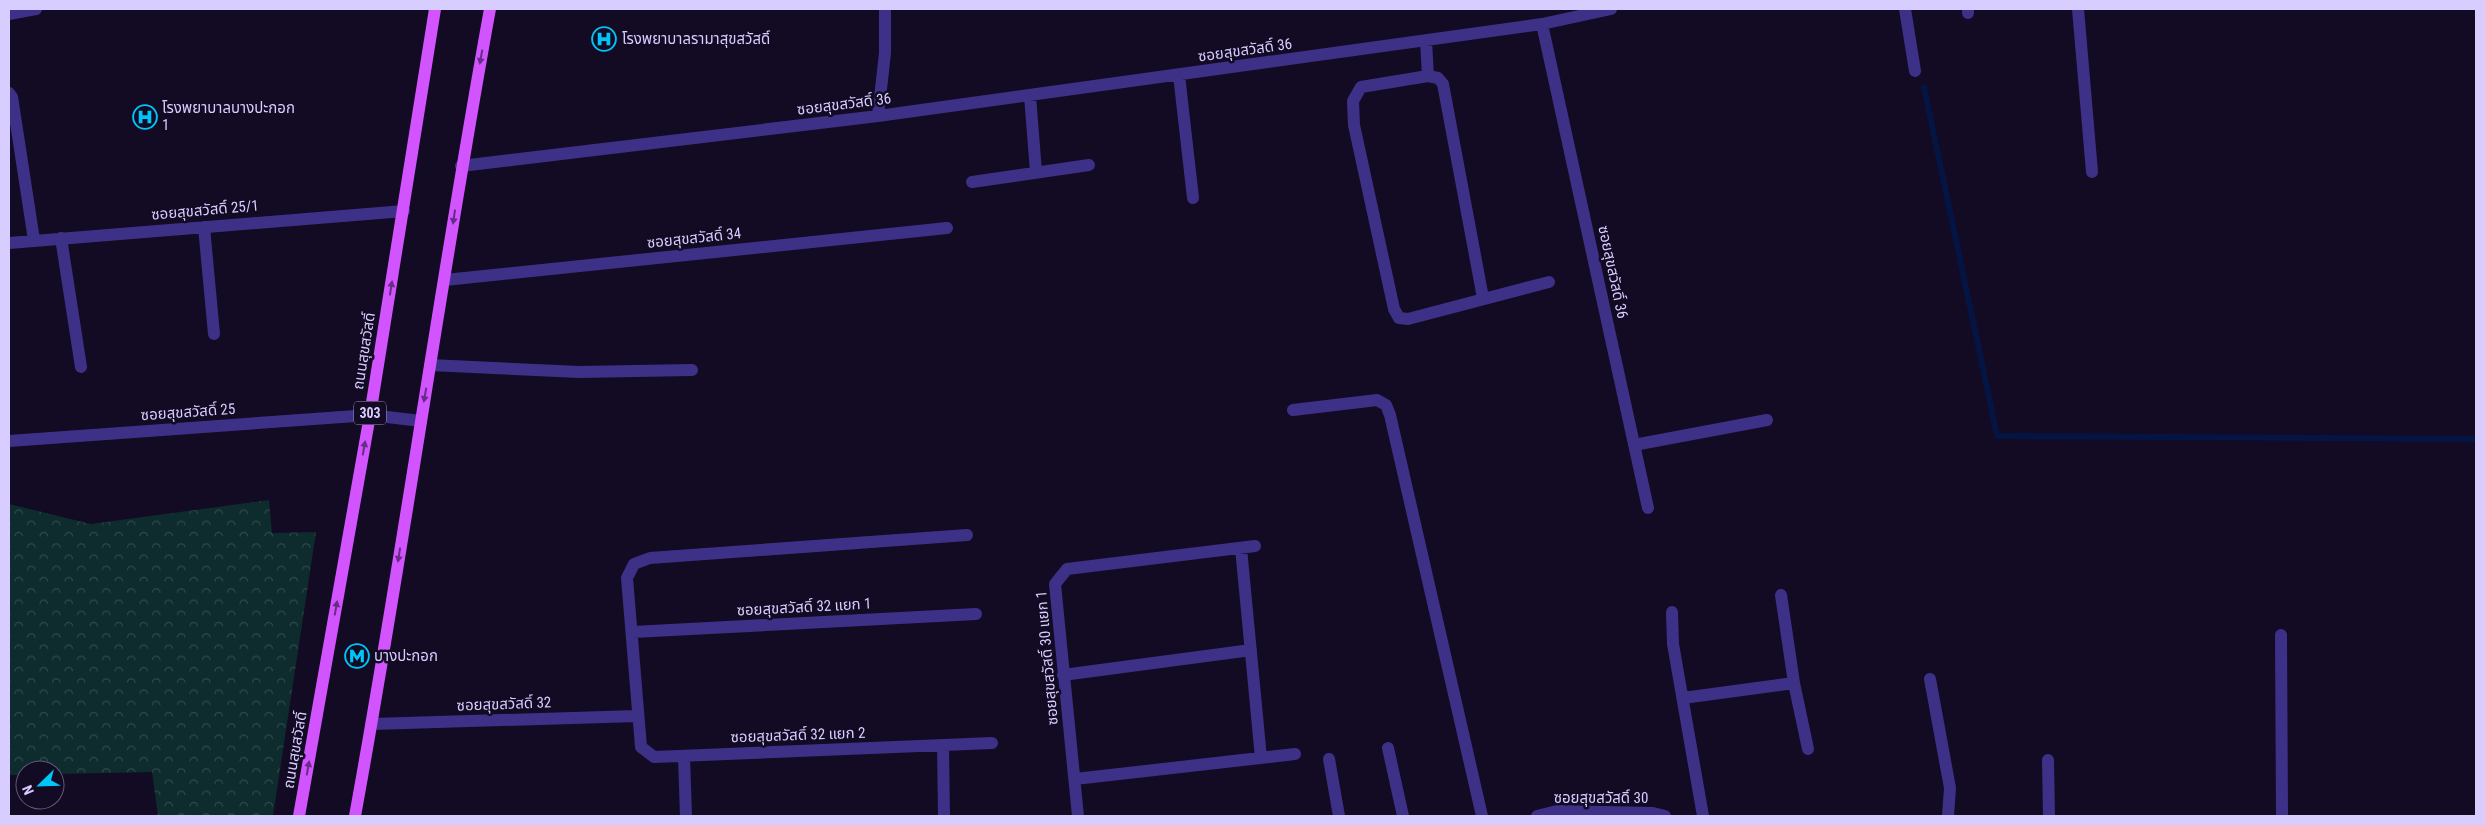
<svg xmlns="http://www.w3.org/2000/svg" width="2485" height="825" viewBox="0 0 2485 825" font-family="'Roboto Condensed','Noto Sans Thai',sans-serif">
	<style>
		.forest { fill: url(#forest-crowns) }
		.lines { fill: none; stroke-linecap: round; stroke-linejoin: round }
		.stream { stroke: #041543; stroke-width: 6 }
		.minor { stroke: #3d3187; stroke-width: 12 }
		.major { stroke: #d154ff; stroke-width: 12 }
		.oneway { fill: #682c86 }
		.labels { text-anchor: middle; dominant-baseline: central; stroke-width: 5; stroke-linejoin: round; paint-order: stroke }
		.shield { fill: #120b23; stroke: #9d93bd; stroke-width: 1 }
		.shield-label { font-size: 14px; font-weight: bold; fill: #d8cdff }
		.poi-label { font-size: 15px; fill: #d8cdff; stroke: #120b23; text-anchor: start }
		.street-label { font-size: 15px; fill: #d8cdff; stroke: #120b23 }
	</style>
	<defs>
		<pattern id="forest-crowns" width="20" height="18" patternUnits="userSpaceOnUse" patternTransform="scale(1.25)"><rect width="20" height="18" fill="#0e2b2d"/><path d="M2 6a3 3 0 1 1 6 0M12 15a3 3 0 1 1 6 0" fill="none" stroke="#30494c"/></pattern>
	</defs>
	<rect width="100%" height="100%" fill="#120b23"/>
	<path class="forest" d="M269 500 272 533 316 532 273 816H158L152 772 55 774V770H25V775H9V504L91 524Z"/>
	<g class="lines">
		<path class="stream" d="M1924 87 1997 436 2476 439"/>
		<path class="minor" d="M1905 9 1915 71
			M1968 9V13
			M2078 9 2092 172
			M9 14 36 9
			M1542 24 1611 9
			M1426 41 1428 76 1361 87 1353 101 1354 125 1394 309 1399 318 1408 319 1549 282
			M1179 75 1193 198
			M1428 76 1438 78 1443 84 1483 298
			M9 93 12 97 34 240
			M1030 96 1036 172
			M878 116 885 53V9
			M461 166 878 116 1542 24 1648 508
			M972 182 1089 165
			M204 227 214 334
			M61 238 81 367
			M9 243 404 211
			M445 280 947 228
			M430 365 579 372 692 370
			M1293 410 1377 400 1386 405 1390 415 1482 816
			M9 441 370 415 421 421
			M1634 445 1767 420
			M967 535 650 558 634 564 627 578 641 747 654 757 992 743
			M1241 548 1261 758
			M1781 595 1794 683
			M1672 612 1673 644 1703 816
			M633 632 976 614
			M2281 635 2282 816
			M1063 675 1251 650
			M1930 679 1950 788 1948 816
			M1683 698 1794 683 1808 749
			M372 724 637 716
			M943 745 944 816
			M1388 748 1403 816
			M684 756 686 816
			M1329 759 1339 816
			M2048 760 2049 816
			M1075 779 1295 754
			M1078 816 1055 584 1067 569 1255 546
			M1537 816 1557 811 1653 813 1665 816"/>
		<path class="major" d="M299 816 370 415 435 9
			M355 816C404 548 441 277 490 9"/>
	</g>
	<defs><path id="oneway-solid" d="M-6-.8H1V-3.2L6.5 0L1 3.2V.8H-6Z" transform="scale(1.25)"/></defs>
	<g class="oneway">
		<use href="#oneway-solid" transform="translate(481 57) rotate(100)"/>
		<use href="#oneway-solid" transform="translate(454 217) rotate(98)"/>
		<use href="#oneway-solid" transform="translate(391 288) rotate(-81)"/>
		<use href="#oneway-solid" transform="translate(425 395) rotate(100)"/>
		<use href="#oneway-solid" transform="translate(364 448) rotate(-80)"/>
		<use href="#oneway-solid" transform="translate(399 555) rotate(99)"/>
		<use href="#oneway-solid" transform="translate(336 608) rotate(-80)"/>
		<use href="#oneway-solid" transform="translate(308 768) rotate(-80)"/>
	</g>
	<defs>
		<g id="hospital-ring" transform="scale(1.25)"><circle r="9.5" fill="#120b23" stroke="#00c5f8" stroke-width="1.5"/><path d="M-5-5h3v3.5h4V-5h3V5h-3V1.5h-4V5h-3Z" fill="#00c5f8"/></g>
		<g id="metro-ring" transform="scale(1.25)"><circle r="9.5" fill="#120b23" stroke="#00c5f8" stroke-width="1.5"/><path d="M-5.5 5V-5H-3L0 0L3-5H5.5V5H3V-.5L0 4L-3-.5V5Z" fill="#00c5f8"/></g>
	</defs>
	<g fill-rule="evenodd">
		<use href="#hospital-ring" x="604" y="39"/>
		<use href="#hospital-ring" x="145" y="117"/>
		<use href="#metro-ring" x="357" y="656"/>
	</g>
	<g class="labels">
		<rect class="shield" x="354" y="401.5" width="32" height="23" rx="4"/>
		<g class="shield-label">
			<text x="370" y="413">303</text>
		</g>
		<g class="poi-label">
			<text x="622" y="39">โรงพยาบาลรามาสุขสวัสดิ์</text>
			<text x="162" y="108">โรงพยาบาลบางปะกอก<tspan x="162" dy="17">1</tspan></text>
			<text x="374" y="656">บางปะกอก</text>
		</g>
		<g class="street-label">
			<text transform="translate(1245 50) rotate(-8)">ซอยสุขสวัสดิ์ 36</text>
			<text transform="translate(844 104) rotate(-7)">ซอยสุขสวัสดิ์ 36</text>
			<text transform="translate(205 210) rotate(-5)">ซอยสุขสวัสดิ์ 25/1</text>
			<text transform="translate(694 238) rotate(-6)">ซอยสุขสวัสดิ์ 34</text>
			<text transform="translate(1613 272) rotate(78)">ซอยสุขสวัสดิ์ 36</text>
			<text transform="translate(364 351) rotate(-81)">ถนนสุขสวัสดิ์</text>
			<text transform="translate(188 412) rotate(-4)">ซอยสุขสวัสดิ์ 25</text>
			<text transform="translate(804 607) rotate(-3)">ซอยสุขสวัสดิ์ 32 แยก 1</text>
			<text transform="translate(1047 658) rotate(-95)">ซอยสุขสวัสดิ์ 30 แยก 1</text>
			<text transform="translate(504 704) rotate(-2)">ซอยสุขสวัสดิ์ 32</text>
			<text transform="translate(798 735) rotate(-2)">ซอยสุขสวัสดิ์ 32 แยก 2</text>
			<text transform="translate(295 750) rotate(-80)">ถนนสุขสวัสดิ์</text>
			<text x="1601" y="798">ซอยสุขสวัสดิ์ 30</text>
		</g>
	</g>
	<rect width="2485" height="825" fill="none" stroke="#d8cdff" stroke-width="20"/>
	<g transform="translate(40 785) rotate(247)"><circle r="24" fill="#120b23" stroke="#61597b"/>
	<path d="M0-4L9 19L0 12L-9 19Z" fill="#00c5f8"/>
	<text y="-8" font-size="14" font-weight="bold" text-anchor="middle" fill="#d8cdff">N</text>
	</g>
</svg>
